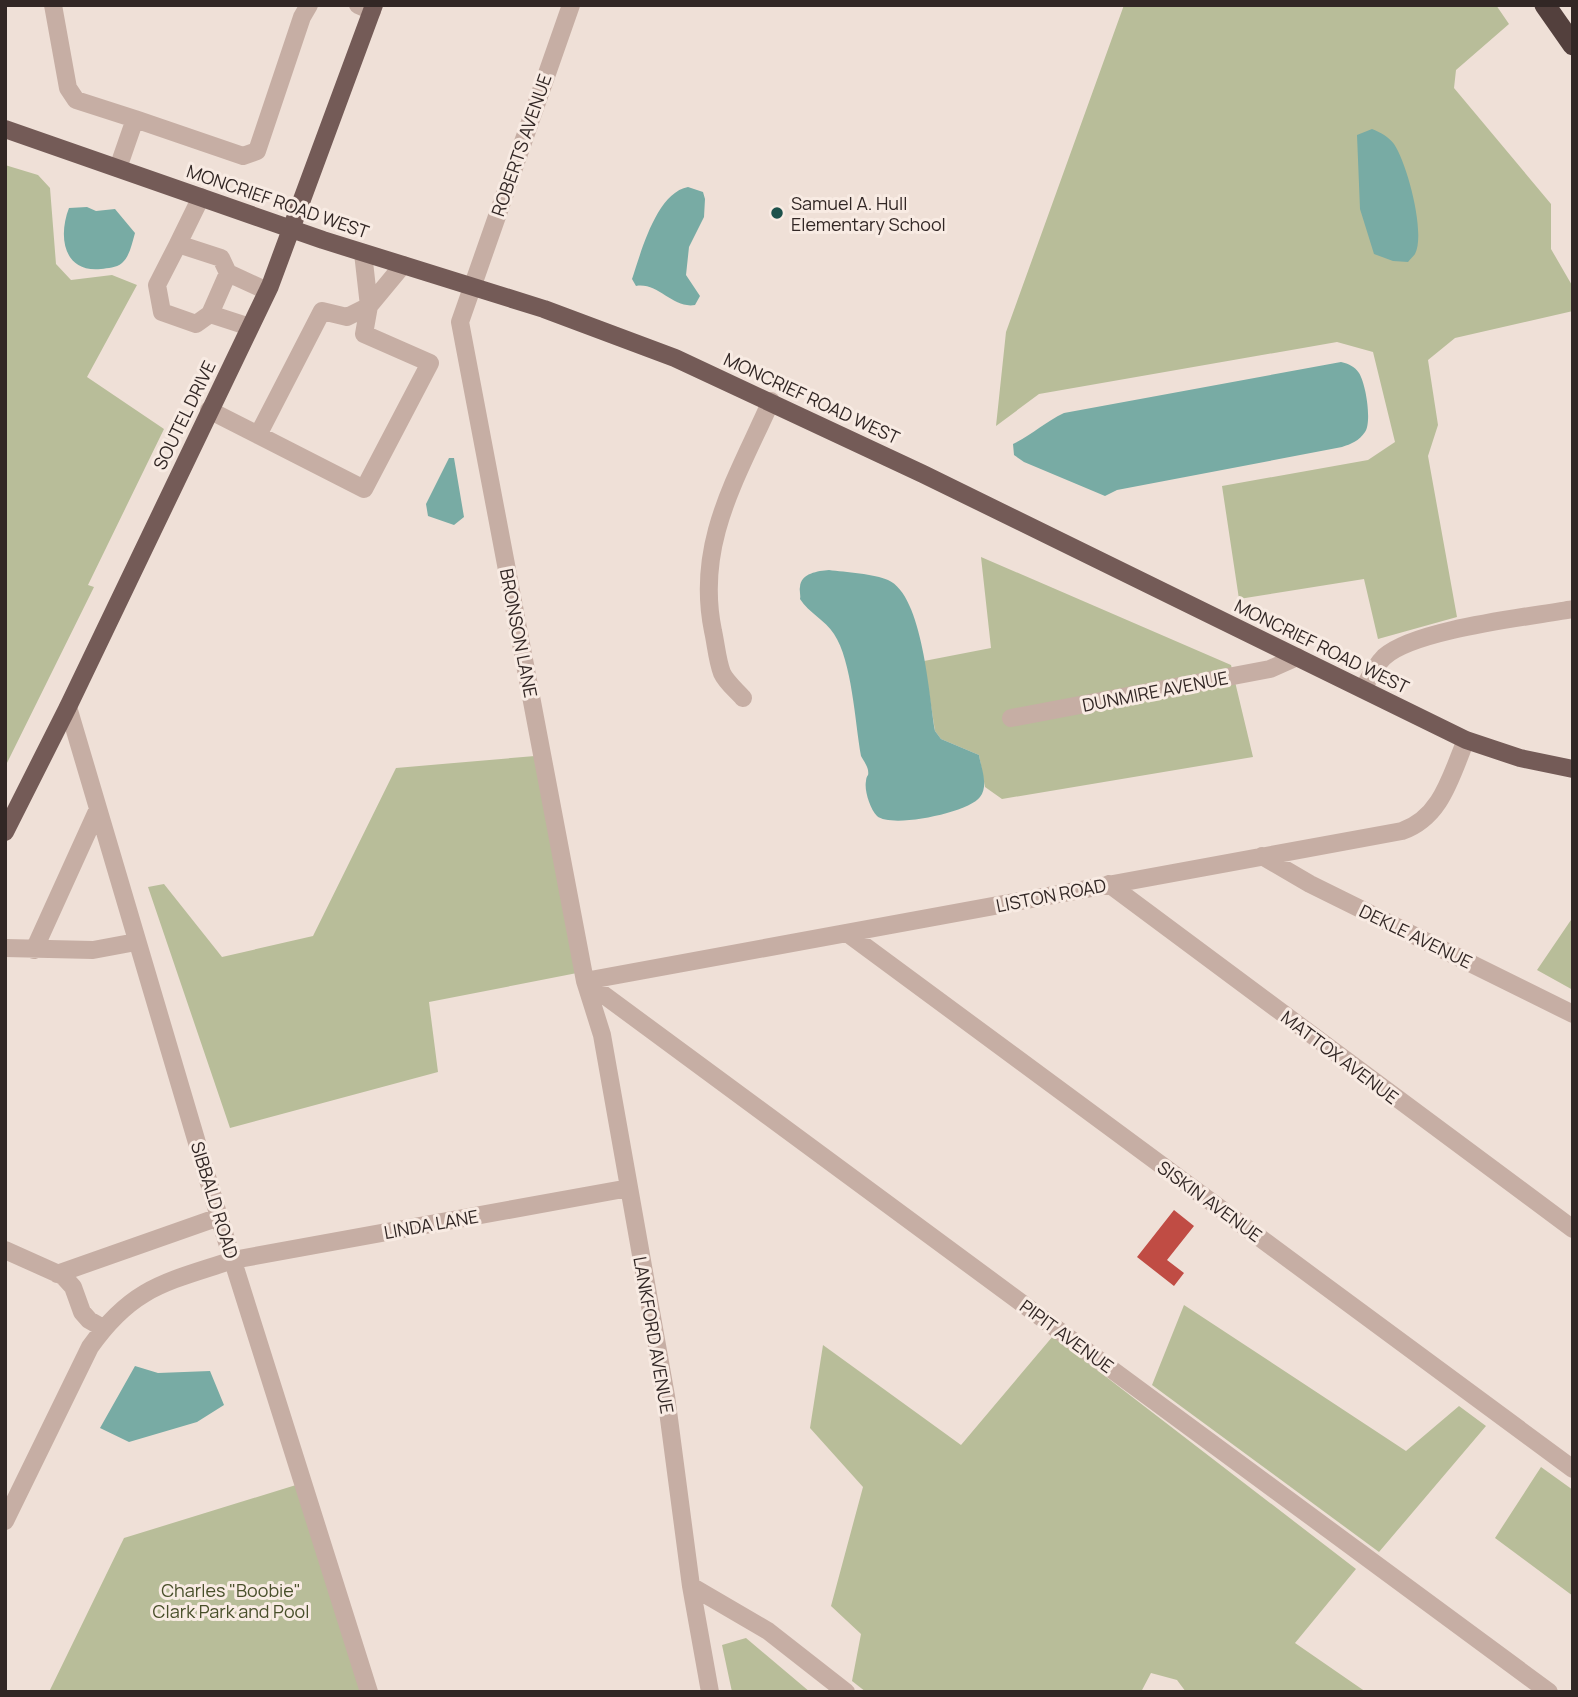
<svg xmlns="http://www.w3.org/2000/svg" width="1578" height="1697" viewBox="0 0 1578 1697" font-family="Manrope,sans-serif">
	<style>
		.green { fill: #b8bd99 }
		.water { fill: #78aba4 }
		.building { fill: #c04c44 }
		.lines { fill: none; stroke-linecap: round; stroke-linejoin: round }
		.minor { stroke: #c6aea4; stroke-width: 18 }
		.major { stroke: #745b57; stroke-width: 18 }
		.highway { stroke: #53403d; stroke-width: 21 }
		.poi-dot { fill: #1d514b; stroke: #f8ebe3; stroke-width: 2.5 }
		.labels { text-anchor: middle; dominant-baseline: central; stroke-width: 6; stroke-linejoin: round; paint-order: stroke }
		.street-label { font-size: 18px; fill: #322725; stroke: #f8ebe3 }
		.poi-label { font-size: 18px; fill: #322725; stroke: #f8ebe3; text-anchor: start }
		.park-label { font-size: 18px; fill: #484f2a; stroke: #f8ebe3 }
	</style>
	<rect width="100%" height="100%" fill="#efe0d7"/>
	<path class="green" d="M1124 5H1496L1509 24 1456 70 1454 88 1551 204V249L1573 287V311L1455 338 1428 360 1438 425 1428 456 1457 617 1378 639 1364 579 1239 599 1222 486 1368 460 1395 442 1373 352 1337 342 1039 394 996 426 1006 332Z
		M5 165 38 175 50 188 56 264 71 280 112 275 137 285 87 377 164 429 88 585 94 587 5 767Z
		M981 557 1231 665 1253 757 1002 799 985 787 979 755 941 739 935 731 924 661 991 648Z
		M535 756 577 973 429 1002 438 1072 230 1128 148 887 164 884 222 957 313 936 396 768Z
		M1573 917V990L1537 970Z
		M1184 1305 1406 1451 1459 1406 1486 1426 1379 1552 1152 1385Z
		M1053 1336 1356 1569 1295 1643 1366 1692H1186L1177 1680 1151 1673 1141 1692H866L852 1681 861 1634 831 1606 863 1487 810 1428 823 1345 961 1445Z
		M1541 1467 1573 1490V1596L1495 1538Z
		M296 1485 361 1692H49L124 1538Z
		M746 1638 810 1692H732L722 1645Z"/>
	<path class="water" d="M1372 129C1380 132 1389 137 1394 144 1407 163 1426 233 1415 254 1413 257 1410 259 1408 262L1393 261 1374 254 1360 209 1357 135Z
		M688 187 703 192 705 199 704 217 689 247 686 275 700 296 695 305C673 309 658 282 636 286L632 279C641 253 656 193 688 187Z
		M87 207 96 211 115 209 135 233C132 243 130 256 122 263 116 268 108 268 101 269 63 273 58 236 69 208Z
		M1341 362C1349 364 1354 366 1359 373 1366 384 1372 422 1365 432 1359 441 1351 444 1342 447L1117 490 1105 496 1024 462 1014 455 1013 444C1032 435 1045 422 1064 413Z
		M449 458H454L464 517 454 525 428 516 426 504Z
		M829 570C845 572 875 574 888 580 923 595 929 697 935 731L941 739 979 755C981 768 989 785 980 797 970 812 892 829 877 816 870 809 864 790 866 781 867 773 869 778 868 770 867 765 863 760 861 756 855 722 852 661 834 634 825 620 809 613 800 599 801 595 799 591 800 587 801 573 818 571 829 570Z
		M135 1366 158 1373 210 1371 224 1405 197 1422 129 1442 100 1428Z"/>
	<path class="building" d="M1174 1210 1194 1226 1167 1260 1184 1273 1174 1286 1137 1257Z"/>
	<g class="lines">
		<path class="minor" d="M53 5 68 88 76 100 135 119
			M358 5 372 11
			M571 5 460 322 585 981 602 1035 666 1396 691 1586 710 1692
			M118 168 135 119 243 156 257 151 302 17 309 5
			M201 197 178 244 221 258 228 273
			M178 244 157 285 162 312 196 324 210 314
			M250 327 210 314 228 273 267 291
			M209 410 364 489 430 363 364 334 369 306 363 253
			M258 435 322 311 347 317 369 306 403 265
			M1363 689C1369 678 1375 666 1384 657 1415 629 1529 617 1573 609
			M743 698C736 690 726 682 722 673 717 660 716 644 713 631 695 543 737 478 771 401
			M68 707 219 1217 369 1692
			M1011 718 1270 669 1297 657
			M1262 856 1310 884 1573 1014
			M1109 884 1573 1229
			M847 933 1573 1469
			M5 948 93 950 136 942
			M34 950 98 809
			M585 981 1549 1692
			M585 981 1402 831C1442 817 1451 775 1466 740
			M5 1250 63 1276 73 1287 82 1312 89 1320 103 1328
			M57 1274 219 1217
			M5 1521 90 1347C133 1286 167 1282 233 1260L629 1188
			M691 1586 768 1631 846 1692"/>
		<path class="major" d="M5 129 323 240 544 309 675 358 923 474 1466 740 1520 758 1573 769
			M5 832 68 707 270 286 374 5"/>
		<path class="highway" d="M1545 5 1573 45"/>
	</g>
	<circle class="poi-dot" cx="777" cy="213" r="7"/>
	<g class="labels">
		<g class="street-label">
			<text transform="translate(521 145) rotate(-71)">ROBERTS AVENUE</text>
			<text transform="translate(278 201) rotate(19)">MONCRIEF ROAD WEST</text>
			<text transform="translate(812 398) rotate(25)">MONCRIEF ROAD WEST</text>
			<text transform="translate(184 415) rotate(-64)">SOUTEL DRIVE</text>
			<text transform="translate(519 633) rotate(79)">BRONSON LANE</text>
			<text transform="translate(1322 646) rotate(26)">MONCRIEF ROAD WEST</text>
			<text transform="translate(1155 691) rotate(-11)">DUNMIRE AVENUE</text>
			<text transform="translate(1051 895) rotate(-11)">LISTON ROAD</text>
			<text transform="translate(1416 936) rotate(26)">DEKLE AVENUE</text>
			<text transform="translate(1340 1057) rotate(37)">MATTOX AVENUE</text>
			<text transform="translate(215 1200) rotate(73)">SIBBALD ROAD</text>
			<text transform="translate(1210 1201) rotate(36)">SISKIN AVENUE</text>
			<text transform="translate(431 1224) rotate(-10)">LINDA LANE</text>
			<text transform="translate(654 1335) rotate(80)">LANKFORD AVENUE</text>
			<text transform="translate(1067 1336) rotate(36)">PIPIT AVENUE</text>
		</g>
		<g class="poi-label">
			<text x="791" y="203">Samuel A. Hull<tspan x="791" dy="21">Elementary School</tspan></text>
		</g>
		<g class="park-label">
			<text x="231" y="1590">Charles "Boobie"<tspan x="231" dy="21">Clark Park and Pool</tspan></text>
		</g>
	</g>
	<rect width="1578" height="1697" fill="none" stroke="#322725" stroke-width="14"/>
</svg>
